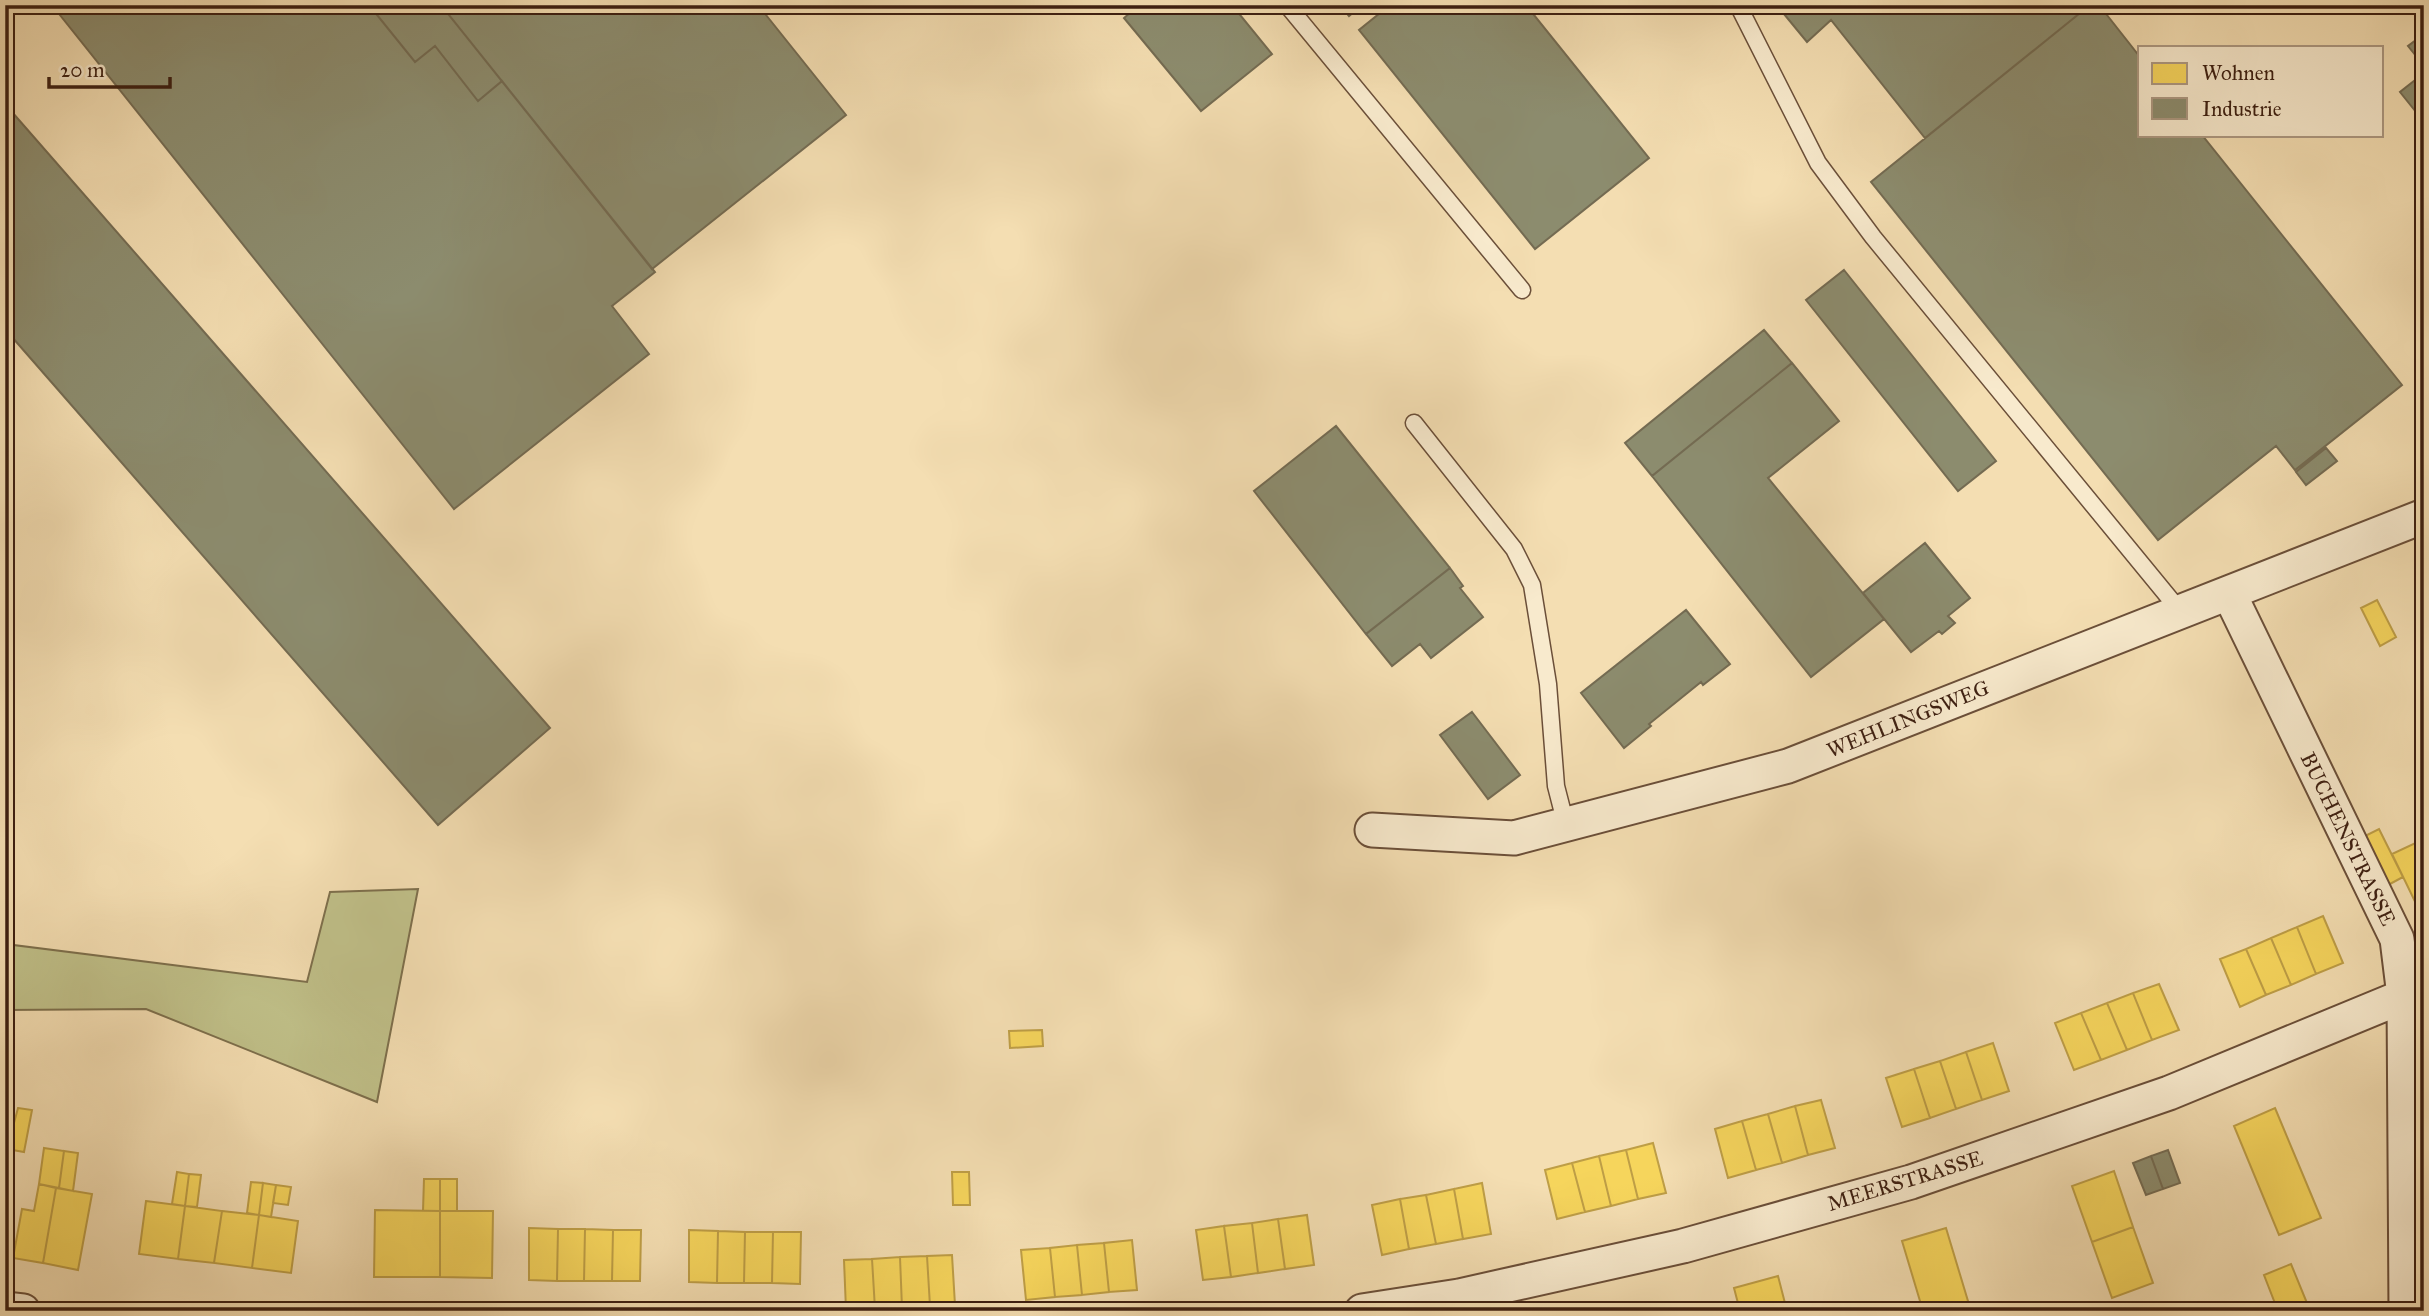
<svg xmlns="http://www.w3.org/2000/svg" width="2429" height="1316" viewBox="0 0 2429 1316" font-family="'IM FELL Great Primer',serif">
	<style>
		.green { fill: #c0c089; stroke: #7e704d; stroke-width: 2 }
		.homes { fill: #f6d55c; stroke: #be9e46; stroke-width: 2 }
		.industry { fill: #8c8c6e; stroke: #746b52; stroke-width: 2 }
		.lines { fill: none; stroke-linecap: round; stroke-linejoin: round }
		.lane-casing { stroke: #6b4f39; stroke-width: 19 }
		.street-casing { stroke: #6b4f39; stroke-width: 37 }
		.lane { stroke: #f8eacd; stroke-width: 16 }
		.street { stroke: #f8eacd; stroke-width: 33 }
		.labels { text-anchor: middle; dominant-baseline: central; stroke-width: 7; stroke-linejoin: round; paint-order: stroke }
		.street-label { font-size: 21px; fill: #3d1f11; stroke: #f8eacd }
	</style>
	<rect width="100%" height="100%" fill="#f4deb2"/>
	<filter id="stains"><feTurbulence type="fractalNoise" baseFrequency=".00286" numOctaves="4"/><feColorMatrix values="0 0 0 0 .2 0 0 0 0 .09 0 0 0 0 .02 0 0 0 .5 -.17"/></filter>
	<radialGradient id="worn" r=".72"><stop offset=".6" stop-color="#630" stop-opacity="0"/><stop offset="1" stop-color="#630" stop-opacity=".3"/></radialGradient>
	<path class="green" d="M418 889 377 1102 146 1009 5 1010V944L307 982 330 892Z"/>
	<path class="homes" d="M2377 600 2396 637 2380 646 2361 608Z
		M2379 829 2403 877 2388 885 2365 836Z
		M2424 839V912L2421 914 2392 854Z
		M2323 916 2343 963 2316 974 2297 927Z
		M2297 927 2316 974 2291 985 2271 938Z
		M2271 938 2291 985 2266 995 2246 949Z
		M2246 949 2266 995 2240 1007 2220 959Z
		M2159 984 2179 1030 2152 1040 2133 993Z
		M2133 993 2152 1040 2127 1050 2107 1003Z
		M2107 1003 2127 1050 2101 1060 2081 1013Z
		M2081 1013 2101 1060 2074 1070 2055 1023Z
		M1042 1030 1043 1046 1010 1048 1009 1031Z
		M1993 1043 2009 1091 1982 1100 1966 1052Z
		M1966 1052 1982 1100 1956 1109 1940 1061Z
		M1940 1061 1956 1109 1930 1118 1914 1069Z
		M1914 1069 1930 1118 1902 1127 1886 1078Z
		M1821 1100 1835 1148 1808 1155 1795 1106Z
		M1795 1106 1808 1155 1782 1163 1768 1114Z
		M18 1108 32 1110 24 1152 7 1149Z
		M2275 1108 2321 1218 2279 1235 2234 1126Z
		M1768 1114 1782 1163 1756 1170 1742 1121Z
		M1742 1121 1756 1170 1728 1178 1715 1129Z
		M1653 1143 1666 1193 1638 1199 1626 1150Z
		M44 1148 64 1151 59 1188 39 1184Z
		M1626 1150 1638 1199 1611 1206 1599 1156Z
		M64 1151 78 1153 73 1191 59 1188Z
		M1599 1156 1611 1206 1585 1212 1572 1163Z
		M1572 1163 1585 1212 1557 1219 1545 1170Z
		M2114 1171 2133 1227 2092 1242 2072 1186Z
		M177 1172 189 1174 185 1206 172 1204Z
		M952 1172H969L970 1205H953Z
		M189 1174 201 1175 197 1207 185 1206Z
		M424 1179H440V1211H423Z
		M440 1179H457V1211H440Z
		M251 1182 263 1183 259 1215 247 1213Z
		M263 1183 276 1185 271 1217 259 1215Z
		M1482 1183 1491 1234 1463 1239 1454 1189Z
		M39 1184 56 1188 43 1263 13 1258 22 1209 34 1211Z
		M276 1185 291 1187 288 1205 273 1203Z
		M56 1188 92 1194 78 1270 43 1263Z
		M1454 1189 1463 1239 1436 1244 1426 1195Z
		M1426 1195 1436 1244 1409 1249 1400 1199Z
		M1400 1199 1409 1249 1382 1255 1372 1205Z
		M146 1201 185 1206 178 1259 139 1254Z
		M185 1206 222 1211 214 1263 178 1259Z
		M375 1210 440 1211V1277H374Z
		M222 1211 259 1215 252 1268 214 1263Z
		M440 1211H493L492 1278 440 1277Z
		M259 1215 298 1221 291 1273 252 1268Z
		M1307 1215 1314 1265 1285 1269 1278 1219Z
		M1278 1219 1285 1269 1258 1273 1252 1223Z
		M1252 1223 1258 1273 1231 1277 1224 1226Z
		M1224 1226 1231 1277 1203 1280 1196 1230Z
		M2133 1227 2153 1283 2112 1298 2092 1242Z
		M529 1228 558 1229 557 1281 529 1280Z
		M1946 1228 1971 1311H1923L1902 1241Z
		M558 1229H585L584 1281H557Z
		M585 1229 613 1230 612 1281H584Z
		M613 1230H641L640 1281H612Z
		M689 1230 718 1231 717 1283 689 1282Z
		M718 1231 745 1232 744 1283H717Z
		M745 1232H773L772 1283H744Z
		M773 1232H801L800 1284 772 1283Z
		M1132 1240 1137 1290 1109 1292 1104 1243Z
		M1104 1243 1109 1292 1082 1295 1077 1245Z
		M1077 1245 1082 1295 1055 1297 1050 1248Z
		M1050 1248 1055 1297 1026 1300 1021 1250Z
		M952 1255 955 1305 930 1306 927 1256Z
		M927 1256 930 1306 902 1308 900 1257Z
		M900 1257 902 1308 875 1309 872 1259Z
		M872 1259 875 1309 846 1310 844 1260Z
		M2291 1264 2307 1303 2289 1311H2278L2264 1275Z
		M1778 1276 1787 1311H1740L1734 1288Z"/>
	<path class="industry" d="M52 5H369L415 62 435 46 478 101 502 81 655 272 612 306 649 354 454 509Z
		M369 5H441L502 81 478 101 435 46 415 62Z
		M441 5H758L846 115 652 269Z
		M1139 5H1232L1272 54 1201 111 1124 18Z
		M1340 5H1362L1349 16Z
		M1390 5H1526L1649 158 1535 249 1359 30Z
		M1794 5 1801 6 2090 5 1925 138 1831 20 1807 42 1784 14Z
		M2090 5H2099L2140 57V135H2202L2402 385 2295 470 2276 446 2158 540 1871 182Z
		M2424 34V66L2408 46Z
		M2424 73V122L2400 92Z
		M5 104 550 728 438 825 5 329Z
		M1844 270 1996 461 1958 491 1806 300Z
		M1764 330 1792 363 1652 476 1625 443Z
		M1792 363 1839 421 1768 478 1884 619 1811 677 1652 476Z
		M1336 426 1450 568 1366 634 1254 491Z
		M2326 448 2337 461 2306 485 2296 472Z
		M1925 543 1970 598 1948 616 1955 623 1942 634 1939 631 1911 652 1863 593Z
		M1450 568 1463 586 1460 588 1483 617 1431 658 1420 644 1392 666 1366 634Z
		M1686 610 1730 664 1703 685 1701 682 1649 724 1651 726 1624 748 1581 693Z
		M1472 712 1520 775 1488 799 1440 735Z
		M2168 1150 2180 1183 2163 1189 2151 1156Z
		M2151 1156 2163 1189 2146 1195 2133 1163Z"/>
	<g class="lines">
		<g class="lane-casing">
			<path id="lane" d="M1287 5 1522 290
				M1738 5 1818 163 1873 237 2180 611
				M1414 423 1514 549 1532 585 1548 684 1556 786 1566 825"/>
		</g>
		<g class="street-casing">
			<path id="street" d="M2229 593 2397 939 2404 996 2406 1311
				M1372 830 1514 838 1788 766 2424 516
				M5 1309 23 1311
				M1362 1311 1459 1296 1683 1246 1911 1182 2169 1093 2404 996 2424 977"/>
		</g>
		<use href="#lane" class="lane"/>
		<use href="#street" class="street"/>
	</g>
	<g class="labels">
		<g class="street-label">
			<text transform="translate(1908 719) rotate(-22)">WEHLINGSWEG</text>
			<text transform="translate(2348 839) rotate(64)">BUCHENSTRASSE</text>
			<text transform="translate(1905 1181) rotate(-17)">MEERSTRASSE</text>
		</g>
	</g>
	<rect width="2429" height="1316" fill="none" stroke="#f4deb2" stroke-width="28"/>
	<rect x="7" y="7" width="2415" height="1302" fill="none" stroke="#3d1f11" stroke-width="3.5"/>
	<rect x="14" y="14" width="2401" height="1288" fill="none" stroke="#3d1f11" stroke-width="2"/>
	<rect x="2138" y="46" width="245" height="91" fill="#f8eacd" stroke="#ad9982" stroke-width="2"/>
	<rect x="2152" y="63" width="35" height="21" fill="#f6d55c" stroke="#ad9982" stroke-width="2"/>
	<text x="2202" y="80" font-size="21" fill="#3d1f11">Wohnen</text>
	<rect x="2152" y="98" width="35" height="21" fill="#8c8c6e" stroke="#ad9982" stroke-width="2"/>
	<text x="2202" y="116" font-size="21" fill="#3d1f11">Industrie</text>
	<path d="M49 77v10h121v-10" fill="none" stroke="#3d1f11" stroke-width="3.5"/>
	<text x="60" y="77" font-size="21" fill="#3d1f11" stroke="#f8eacd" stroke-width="5" paint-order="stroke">20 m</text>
	<rect width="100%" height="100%" filter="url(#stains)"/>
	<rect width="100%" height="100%" fill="url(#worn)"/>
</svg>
